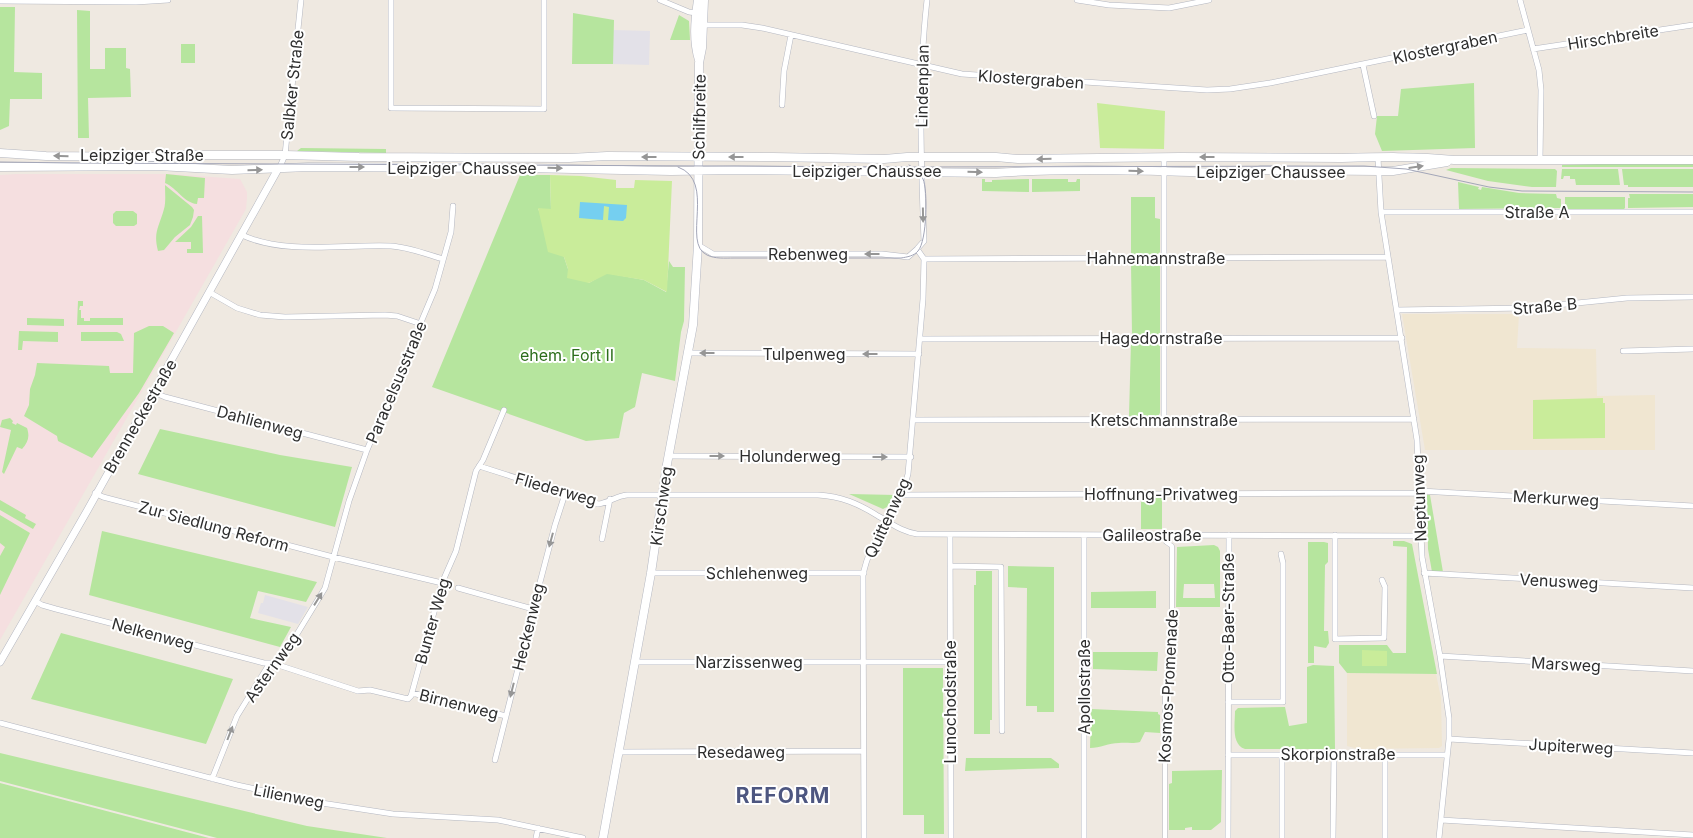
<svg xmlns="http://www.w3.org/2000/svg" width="1693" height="838" viewBox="0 0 1693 838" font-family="Inter,sans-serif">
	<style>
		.industrial { fill: #e3e1e8 }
		.education { fill: #f0e6d1 }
		.medical { fill: #f5dfe0 }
		.green { fill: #b6e59e; fill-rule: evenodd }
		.pitch { fill: #c9ec9a }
		.water { fill: #75cff0 }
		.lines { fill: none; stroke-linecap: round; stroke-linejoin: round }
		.pedestrian-casing { stroke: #b4b7c1; stroke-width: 5 }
		.minor-casing { stroke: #b4b7c1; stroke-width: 6 }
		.tertiary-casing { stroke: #b4b7c1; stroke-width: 8 }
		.secondary-casing { stroke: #b4b7c1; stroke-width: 9 }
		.pedestrian { stroke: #fff; stroke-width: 4 }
		.minor { stroke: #fff; stroke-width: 5 }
		.tertiary { stroke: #fff; stroke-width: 7 }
		.secondary { stroke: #fff; stroke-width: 8 }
		.tram { stroke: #a3a6b8; stroke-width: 1 }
		.oneway { fill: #969696 }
		.labels { text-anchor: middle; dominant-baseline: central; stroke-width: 4; stroke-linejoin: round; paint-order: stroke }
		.street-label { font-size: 16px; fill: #2e2e2e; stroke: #fff }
		.park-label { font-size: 16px; fill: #2c6e1b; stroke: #fff }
		.district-label { font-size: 21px; font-weight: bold; letter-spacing: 1px; fill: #4d5680; stroke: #fff }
	</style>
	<rect width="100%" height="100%" fill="#efe9e1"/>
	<path class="industrial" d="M613 30 650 31 649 65 613 64Z
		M265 595 308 607 298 624 258 613 261 603H263Z"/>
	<path class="education" d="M1402 314H1519L1517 348 1596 349 1597 396 1655 395V450H1425Z
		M1347 673 1436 674 1441 698 1442 746 1439 748 1358 749 1347 746Z"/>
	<path class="medical" d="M17 174H171L240 179 247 192V198L246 209 0 640V175Z"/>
	<path class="green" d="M0 7H15L14 72 42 73V99H10L9 126 0 130Z
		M77 10 90 11V69H105V48H126V68L130 69 131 97 88 98 89 138H78Z
		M573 13 614 20 613 64H572Z
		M679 15 689 21 690 40H670Z
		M181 44H195V63H181Z
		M1474 83 1475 148 1382 151 1375 134 1377 116H1398L1401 89Z
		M301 148 386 149V153L297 151Z
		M1597 164H1693V167H1562V165Z
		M1451 168 1555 169 1557 171 1556 187H1532L1488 181 1446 170Z
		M1562 169H1618L1620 185H1576L1575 179H1570V176H1564L1563 179H1561Z
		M1622 169H1693V187H1628V185H1624Z
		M166 174 205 178 204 198H198L197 204C184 203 177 188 165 183Z
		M520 175H550L551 210 538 209 564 257 568 269 589 283 606 273 644 280 666 292 669 261 673 267H685L684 321 681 332 675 381 642 373 635 407 624 413 619 438 586 441 432 387Z
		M982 179H985V182H992V180L1029 179V192L982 191Z
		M1032 179H1068V182H1076L1077 179H1080V191L1032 192Z
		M1458 182 1479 187 1478 189 1481 190 1482 187 1519 193 1556 194 1557 198 1561 199V208L1459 209Z
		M165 185 192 207 194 210 193 217 190 225 175 237 164 250 158 251C153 232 159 227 164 209 166 202 165 193 165 185Z
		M1629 194H1693V207L1628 208V198H1630Z
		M1131 197H1155V218L1160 219V252L1157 255H1131Z
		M1565 197H1625V208L1624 209H1565Z
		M116 211H133L137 214V224L134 226H116L113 223V214Z
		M198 216H202L203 253H187V249H191V242H175L191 227Z
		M1131 263H1158L1160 265V333L1156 335H1132Z
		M78 301H83V306H80L79 310H81V318H84V321H90V318H123V325H77Z
		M27 318 64 319V326L27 325Z
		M149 326H163L174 333 139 393 92 458 58 441 57 436 24 416 29 405 30 389 35 375 37 363 109 366 110 373H133L134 333Z
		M19 331 58 332V342L23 341 22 350H18Z
		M81 332H117L121 334 124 341H81Z
		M1131 341 1157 342 1160 345V413L1158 416H1129Z
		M10 418 13 421 12 423 16 425 17 423 27 428C30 437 28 442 22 449L17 447 4 474 2 472 11 430 0 427 2 420Z
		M160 429 280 455 352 467 335 527 138 474Z
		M849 494 896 495 887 507 883 509Z
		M1427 495H1430L1443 572H1432L1428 549Z
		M1141 497H1160L1162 498V529H1141Z
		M0 500 26 515 25 518 36 524 33 529 0 510Z
		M0 515 30 533 0 595V556L5 547 0 543Z
		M102 531 317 582 306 602 258 591 250 618 291 627 280 647 89 595Z
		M1393 541H1404L1412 544 1437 674 1347 673 1339 663V645H1387L1393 653H1406L1407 547 1393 546Z
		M1308 542H1324L1328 543V562L1325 565 1324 631H1328L1329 643 1326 648 1314 646V663H1308Z
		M1214 545 1218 547 1220 551V607H1176L1177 547ZM1184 584H1214L1215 598H1183Z
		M1008 566 1054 567V712H1037V706H1026L1027 588 1008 587Z
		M976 571H992V720H990V734H974V585H976Z
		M1156 591V608H1091V592Z
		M61 633 233 679 206 744 31 699Z
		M1093 652H1158L1157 671 1093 669Z
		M1313 665 1334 666 1335 749H1245C1231 744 1235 724 1235 711L1238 708 1285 707 1289 726 1307 723V667Z
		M903 668H943L944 834H924V815H903Z
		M1091 709 1158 712V714L1160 715V733L1145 732 1140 742C1132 744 1126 742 1119 743 1109 743 1100 748 1090 748Z
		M0 753 307 826 387 838H217L0 781Z
		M966 758H1051L1059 764V768L965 771Z
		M1222 770 1221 822 1211 830H1192V827L1185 828V830H1169V784L1172 783V771Z
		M0 783 209 838H0Z"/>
	<path class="pitch" d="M1097 103 1165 111 1164 149 1100 148Z
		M550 175 581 176 616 180V188H634L635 180 672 181 667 292 644 280 607 274 589 283 567 278 568 269 564 257 548 252 538 208 551 209Z
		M1603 398V403H1605V438L1533 439V400Z
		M1362 650 1387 651V666H1362Z"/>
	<path class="water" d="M580 202 627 205 626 218 623 221 608 220 609 207 604 206 603 220 579 218Z"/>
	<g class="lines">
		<g class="pedestrian-casing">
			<path id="pedestrian" d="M1165 536 1166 542 1172 546V663L1165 689V838"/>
		</g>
		<g class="minor-casing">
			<path id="minor" d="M391 0V108L544 109V0
				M660 0 689 12 697 13
				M1077 0 1109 5 1169 8 1209 0
				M1520 0 1539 70 1541 90 1540 160
				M0 1 136 2 168 0
				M703 25H742L762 28 962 74 1207 90 1230 89 1270 83 1528 30
				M1533 49 1693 25
				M1363 65 1374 116
				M782 105 784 71 791 35
				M1164 158V419
				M1378 158 1381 212 1417 440 1422 557 1440 656 1449 718V739L1439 838
				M279 169 285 155 301 0
				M1381 212H1693
				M242 235C284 255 344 244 391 246 408 247 426 254 443 259
				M698 245 713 254H882L908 257 917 249 924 241C921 161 918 80 927 0
				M924 259 1388 257
				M209 292 237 308 260 315 285 317 385 315 397 316 421 324
				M1397 310 1527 308 1627 298 1693 297
				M920 339 1402 338
				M1623 351 1693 349
				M689 353 919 354
				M153 392 165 397 367 450
				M913 420 1414 419
				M668 456 911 457
				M479 466 598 504C608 503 616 496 627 495H818C841 496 859 504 878 516 891 523 902 532 917 534L1421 536
				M1420 491 1693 506
				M95 493 103 497 333 557 442 583
				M902 495 1420 493
				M950 535 951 838
				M1335 535V639L1384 638 1385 587 1382 580
				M602 539 610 499
				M950 566 1001 567 1002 731
				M651 573H864
				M1424 573 1693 588
				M458 588 533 609
				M35 601 42 605 56 609 264 663H272L358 691 370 690 408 699 411 696 442 583 456 551 476 471 483 460 504 410
				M1440 656 1693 671
				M635 662H950
				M412 693 506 716
				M1228 702H1283V563L1281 554
				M0 723 237 785 315 802 393 814 498 820 583 838
				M1449 739 1693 753
				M619 752 863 751
				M1228 755H1447
				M495 760 533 609 555 525 565 494
				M212 779 237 716 268 666 283 657 325 588 349 501 367 450 435 289 451 232 453 206
				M1441 820 1693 835
				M536 838 538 828
				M864 838 863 576C869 538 899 511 908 474L923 299 924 259 917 249
				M1084 838V535
				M1228 838 1229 535
				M1282 838V754
				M1333 838 1334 754
				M1385 838V754"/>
		</g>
		<g class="tertiary-casing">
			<path id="tertiary" d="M0 662 87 511 278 169"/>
		</g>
		<g class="secondary-casing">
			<path id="secondary" d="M698 0C695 20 693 41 699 60
				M0 153 46 156 158 157 181 155H285L359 157 569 158 607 156 773 157 884 159 907 157H996L1018 159 1180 157 1342 158C1379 157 1417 156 1454 160H1693
				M0 167 158 166 232 170 308 167 524 168 671 171 735 170 996 173C1079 167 1163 172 1246 173L1261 170 1378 171H1393L1447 162
				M603 838 651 573 667 464 693 325 698 245 699 63 702 48 704 0"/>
		</g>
		<use href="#pedestrian" class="pedestrian"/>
		<use href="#minor" class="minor"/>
		<use href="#tertiary" class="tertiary"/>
		<use href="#secondary" class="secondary"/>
		<path class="tram" d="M0 162 72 163 921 167 1364 166 1406 169 1489 187 1522 191 1693 192
			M678 167C717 181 681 243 707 255 715 259 725 258 734 258H901C907 257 914 256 918 251 927 241 928 190 923 179 920 172 915 169 909 165"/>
	</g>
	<defs><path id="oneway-solid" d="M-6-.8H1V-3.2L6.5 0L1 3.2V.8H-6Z" transform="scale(1.25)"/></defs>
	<g class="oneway">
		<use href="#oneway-solid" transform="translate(61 156) rotate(-179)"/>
		<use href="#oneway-solid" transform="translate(649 157) rotate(-180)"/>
		<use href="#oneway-solid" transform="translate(736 157) rotate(-180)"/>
		<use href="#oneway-solid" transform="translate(1207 157) rotate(-180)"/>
		<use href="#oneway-solid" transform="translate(1044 159) rotate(179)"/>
		<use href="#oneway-solid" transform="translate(357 167)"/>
		<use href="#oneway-solid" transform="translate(1416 167) rotate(-8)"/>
		<use href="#oneway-solid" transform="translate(555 168) rotate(1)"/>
		<use href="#oneway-solid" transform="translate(255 170) rotate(-1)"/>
		<use href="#oneway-solid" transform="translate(1136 171) rotate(1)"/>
		<use href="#oneway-solid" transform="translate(975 172) rotate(2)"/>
		<use href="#oneway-solid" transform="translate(923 215) rotate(89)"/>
		<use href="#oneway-solid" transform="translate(872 254) rotate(180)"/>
		<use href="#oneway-solid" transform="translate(707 353) rotate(-180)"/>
		<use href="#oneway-solid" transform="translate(870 354) rotate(-180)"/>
		<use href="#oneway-solid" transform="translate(717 456)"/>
		<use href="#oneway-solid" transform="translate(880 457)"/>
		<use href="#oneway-solid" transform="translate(551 540) rotate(105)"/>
		<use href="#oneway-solid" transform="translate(318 599) rotate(-58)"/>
		<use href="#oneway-solid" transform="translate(512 690) rotate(104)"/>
		<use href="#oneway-solid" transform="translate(230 733) rotate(-69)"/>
	</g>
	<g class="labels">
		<g class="street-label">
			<text transform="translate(1613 37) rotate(-9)">Hirschbreite</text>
			<text transform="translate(1445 47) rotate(-12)">Klostergraben</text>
			<text transform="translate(1031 79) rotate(4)">Klostergraben</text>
			<text transform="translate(292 85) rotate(-84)">Salbker Straße</text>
			<text transform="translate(922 86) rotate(-89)">Lindenplan</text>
			<text transform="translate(699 117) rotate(-89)">Schilfbreite</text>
			<text x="142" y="155">Leipziger Straße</text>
			<text x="462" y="168">Leipziger Chaussee</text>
			<text x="867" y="171">Leipziger Chaussee</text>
			<text x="1271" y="172">Leipziger Chaussee</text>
			<text x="1537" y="212">Straße A</text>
			<text x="808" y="254">Rebenweg</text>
			<text x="1156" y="258">Hahnemannstraße</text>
			<text transform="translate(1545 306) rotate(-5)">Straße B</text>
			<text x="1161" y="338">Hagedornstraße</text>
			<text x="804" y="354">Tulpenweg</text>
			<text transform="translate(396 382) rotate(-67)">Paracelsusstraße</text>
			<text transform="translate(140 416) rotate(-60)">Brenneckestraße</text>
			<text x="1164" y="420">Kretschmannstraße</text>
			<text transform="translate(260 422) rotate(15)">Dahlienweg</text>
			<text x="790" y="456">Holunderweg</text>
			<text transform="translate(556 489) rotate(16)">Fliederweg</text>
			<text x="1161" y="494">Hoffnung-Privatweg</text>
			<text transform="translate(1419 498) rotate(-92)">Neptunweg</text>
			<text transform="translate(1556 498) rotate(3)">Merkurweg</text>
			<text transform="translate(661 506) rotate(-82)">Kirschweg</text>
			<text transform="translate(887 518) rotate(-65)">Quittenweg</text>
			<text transform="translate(214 526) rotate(15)">Zur Siedlung Reform</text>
			<text x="1152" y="535">Galileostraße</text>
			<text x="757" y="573">Schlehenweg</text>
			<text transform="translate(1559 581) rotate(3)">Venusweg</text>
			<text transform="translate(1228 618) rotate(-90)">Otto-Baer-Straße</text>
			<text transform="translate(432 621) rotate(-74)">Bunter Weg</text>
			<text transform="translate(528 627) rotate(-76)">Heckenweg</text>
			<text transform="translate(153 634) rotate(15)">Nelkenweg</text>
			<text x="749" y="662">Narzissenweg</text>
			<text transform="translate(1566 664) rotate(3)">Marsweg</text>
			<text transform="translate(272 667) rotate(-54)">Asternweg</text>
			<text transform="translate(1168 686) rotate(-87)">Kosmos-Promenade</text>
			<text transform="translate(1084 687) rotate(-90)">Apollostraße</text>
			<text transform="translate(950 702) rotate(-90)">Lunochodstraße</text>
			<text transform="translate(459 704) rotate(14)">Birnenweg</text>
			<text transform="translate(1571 746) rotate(3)">Jupiterweg</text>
			<text x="741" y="752">Resedaweg</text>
			<text x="1338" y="754">Skorpionstraße</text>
			<text transform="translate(289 796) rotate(11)">Lilienweg</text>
		</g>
		<g class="park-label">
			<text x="567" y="355">ehem. Fort II</text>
		</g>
		<g class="district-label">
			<text x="783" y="795">REFORM</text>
		</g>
	</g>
</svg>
